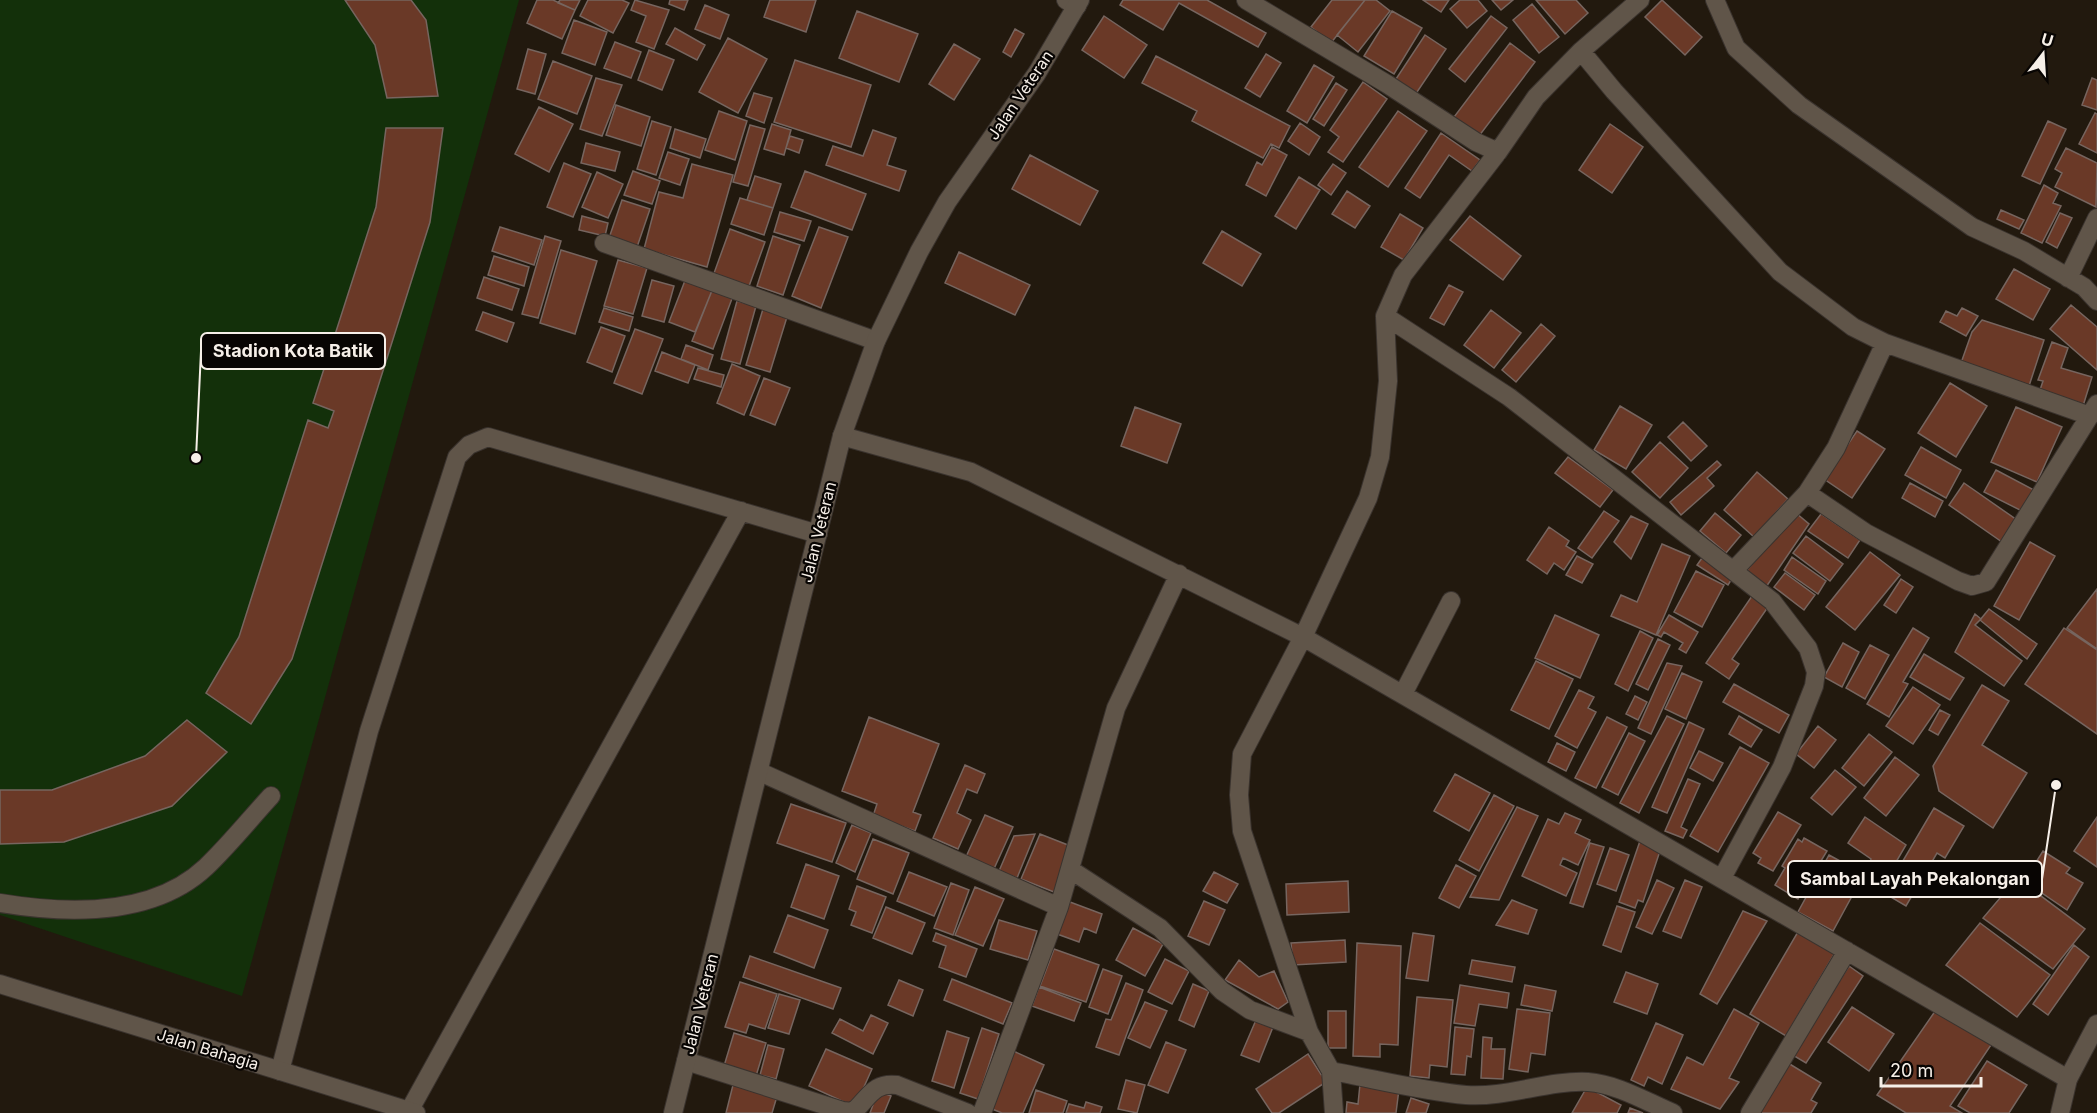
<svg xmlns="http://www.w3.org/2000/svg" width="2097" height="1113" viewBox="0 0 2097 1113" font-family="Inter,sans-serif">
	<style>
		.pitch { fill: #13300a }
		.building { fill: #6a3927; stroke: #76655f; stroke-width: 1.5 }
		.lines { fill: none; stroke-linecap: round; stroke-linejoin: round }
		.lane-casing { stroke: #3a332e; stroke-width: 20 }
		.street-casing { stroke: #3a332e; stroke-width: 20 }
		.secondary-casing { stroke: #3a332e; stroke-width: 20 }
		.lane { stroke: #605549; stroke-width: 18 }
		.street { stroke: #605549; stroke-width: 18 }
		.secondary { stroke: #605549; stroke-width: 18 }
		.labels { text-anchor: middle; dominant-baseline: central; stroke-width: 4.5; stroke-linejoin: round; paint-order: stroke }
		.street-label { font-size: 16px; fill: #f6efe8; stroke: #080503 }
		.leader { fill: none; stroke: #f6efe8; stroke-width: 2 }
		.callout-dot { fill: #f6efe8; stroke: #080503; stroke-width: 2 }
		.callout { fill: #080503; stroke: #f6efe8; stroke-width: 2 }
		.callout-label { font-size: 18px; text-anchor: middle; font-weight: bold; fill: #f6efe8 }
	</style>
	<rect width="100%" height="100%" fill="#22190e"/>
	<path class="pitch" d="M0 0H519L242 996 0 915Z"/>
	<path class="building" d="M345 0H411L426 20 438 96 387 98 375 45Z
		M537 0H553L575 10 562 39 527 23Z
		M560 0H580L575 10 558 3Z
		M588 0H622L629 3 613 33 580 16Z
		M635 0 669 10 654 49 636 42 646 16 631 10Z
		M670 0H688L684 10 669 4Z
		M770 0H816L806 32 764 17Z
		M1123 0H1207L1266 33 1258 47 1179 3 1163 30 1120 5Z
		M1332 0H1365L1331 43 1311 27Z
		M1365 0H1376L1390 11 1358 52 1337 35Z
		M1423 0H1449L1441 12Z
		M1460 0H1478L1487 11 1467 28 1450 9Z
		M1492 0H1513L1501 10Z
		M1536 0H1576L1588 13 1565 34Z
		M1662 0 1702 37 1685 55 1645 17Z
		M1532 4 1559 37 1539 53 1513 20Z
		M705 5 729 15 720 39 695 29Z
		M857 11 918 34 899 82 839 58Z
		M1392 11 1422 28 1394 74 1364 56Z
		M1104 16 1147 45 1124 78 1082 50Z
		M1491 16 1507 28 1465 82 1449 69Z
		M574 20 607 32 595 65 562 53Z
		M675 28 705 45 697 60 666 44Z
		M1015 29 1024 34 1011 57 1003 52Z
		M1425 35 1446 49 1415 95 1394 82Z
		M728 38 767 59 738 113 699 92Z
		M615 42 641 52 631 78 604 68Z
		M1510 43 1535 62 1479 136 1454 117Z
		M954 44 980 59 954 100 929 84Z
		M528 49 546 54 535 94 517 89Z
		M649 50 674 60 662 90 638 80Z
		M1266 54 1281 63 1260 97 1245 88Z
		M1156 56 1290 126 1279 148 1271 144 1263 158 1192 121 1197 111 1142 83Z
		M795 60 871 85 851 147 774 122Z
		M553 61 592 76 577 114 538 99Z
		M1314 65 1334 77 1307 123 1287 111Z
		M596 78 622 85 602 136 580 129Z
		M2092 78 2097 80V110L2082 105Z
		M1363 82 1387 99 1343 162 1328 152 1339 137 1330 130Z
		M1336 83 1347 90 1324 126 1313 119Z
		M754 93 772 98 764 123 746 116Z
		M616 105 650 117 641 146 606 135Z
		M539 107 573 124 549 172 515 154Z
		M719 111 747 121 735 160 705 150Z
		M1398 111 1427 131 1388 187 1359 167Z
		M2095 113 2097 114V153L2079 144Z
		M652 121 671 127 656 175 637 169Z
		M2048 121 2066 129 2040 184 2022 176Z
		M1300 123 1320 137 1309 155 1288 141Z
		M772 124 791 130 784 155 764 149Z
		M1610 124 1643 147 1612 193 1579 170Z
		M750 125 765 129 748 186 733 182Z
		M386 128H443L430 222 292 659 251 724 206 693 239 637 308 420 328 428 334 411 313 403 376 207Z
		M675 129 706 139 700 158 670 148Z
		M873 130 896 138 887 165 906 171 899 191 826 165 833 146 863 156Z
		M1441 133 1480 160 1472 171 1449 155 1420 198 1405 188Z
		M790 136 803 140 799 153 786 148Z
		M586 143 620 152 615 171 581 163Z
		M1272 147 1287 155 1266 196 1246 185 1257 162 1262 165Z
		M2066 148 2097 163 2096 207 2055 187 2062 173 2055 169Z
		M668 152 689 159 680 185 659 178Z
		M1030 155 1098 191 1080 225 1012 189Z
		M564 163 591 174 573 217 547 207Z
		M692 164 733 175 707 267 644 249 659 192 683 198Z
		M1333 164 1346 173 1331 195 1318 185Z
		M633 171 660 181 652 204 624 195Z
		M805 171 866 194 852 230 791 207Z
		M597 172 623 184 608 218 582 207Z
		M755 176 781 184 773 208 747 200Z
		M1299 177 1320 190 1296 229 1275 216Z
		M2044 185 2058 193 2053 203 2061 206 2042 243 2021 233Z
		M1347 191 1370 206 1355 228 1332 214Z
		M740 198 773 208 764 235 731 224Z
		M622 200 650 209 636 250 608 241Z
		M2001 210 2024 220 2019 229 1997 219Z
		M780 212 811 221 804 241 774 232Z
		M2060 213 2072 218 2057 248 2046 242Z
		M1400 214 1423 228 1404 260 1381 247Z
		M582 216 608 223 605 236 579 230Z
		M1470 216 1521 256 1503 280 1450 240Z
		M500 227 542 240 534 265 492 251Z
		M819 227 848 237 821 308 792 296Z
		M730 229 765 242 748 289 713 276Z
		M1222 231 1261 254 1242 286 1203 263Z
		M545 236 561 241 538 318 522 314Z
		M773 236 800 245 783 295 757 286Z
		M561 250 597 261 575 334 540 323Z
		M959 252 1030 285 1015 315 945 283Z
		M494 256 529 267 524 286 488 275Z
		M618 260 647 268 633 314 604 306Z
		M2014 269 2050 289 2033 320 1996 299Z
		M484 277 519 289 512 310 477 298Z
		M686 278 713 288 695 332 669 322Z
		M652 280 674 286 664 322 642 316Z
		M1449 285 1463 292 1444 325 1430 318Z
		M713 288 733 296 713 349 692 341Z
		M737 301 756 306 740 364 721 359Z
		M2071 305 2097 327V370L2050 329Z
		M604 308 633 317 629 331 599 322Z
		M1962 308 1978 316 1966 336 1940 322 1946 311 1957 316Z
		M763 309 787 317 770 372 746 365Z
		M1491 310 1521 333 1494 368 1464 345Z
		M483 312 514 323 507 342 476 330Z
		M1982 320 2044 340 2029 386 1961 363 1972 332Z
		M1541 324 1555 336 1516 382 1502 370Z
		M601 327 625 336 612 372 587 362Z
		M635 329 663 339 642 394 614 383Z
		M2052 342 2068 348 2061 368 2092 377 2083 406 2039 393 2043 381 2038 380Z
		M686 345 713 355 708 370 681 359Z
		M662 352 695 365 688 383 655 371Z
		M732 364 760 376 744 415 717 403Z
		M698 368 724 375 721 387 694 379Z
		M764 378 790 388 775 425 750 415Z
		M1950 383 1987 406 1956 457 1918 433Z
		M1620 406 1652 425 1626 469 1594 450Z
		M1135 407 1181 424 1167 463 1121 446Z
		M2016 407 2062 427 2037 482 1991 462Z
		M1683 422 1707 446 1691 461 1668 437Z
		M1857 431 1885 449 1852 498 1824 479Z
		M1660 442 1688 468 1660 498 1632 472Z
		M1921 447 1961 470 1946 498 1905 475Z
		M1568 457 1613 490 1600 507 1555 473Z
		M1717 461 1721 465 1707 478 1714 486 1681 515 1670 502Z
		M1996 470 2034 490 2024 512 1984 492Z
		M1757 472 1788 499 1754 537 1724 510Z
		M1910 483 1943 501 1935 517 1902 498Z
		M1964 483 2017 520 2002 542 1949 505Z
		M1604 511 1619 521 1592 558 1578 548Z
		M1715 513 1741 535 1726 553 1700 531Z
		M1796 513 1809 524 1766 587 1747 570Z
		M1821 514 1860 540 1848 558 1808 531Z
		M1631 516 1648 524 1631 559 1614 542Z
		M1549 527 1569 541 1566 546 1576 552 1564 570 1554 563 1547 574 1527 560Z
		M1806 536 1843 564 1830 581 1793 553Z
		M2030 542 2055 556 2019 620 1994 606Z
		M1662 544 1690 556 1656 635 1611 616 1621 595 1637 602Z
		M1870 552 1900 575 1855 630 1826 607Z
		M1577 556 1593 564 1582 583 1566 575Z
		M1792 557 1826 581 1818 594 1784 570Z
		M1702 558 1733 577 1728 585 1697 565Z
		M1696 571 1724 585 1702 627 1674 612Z
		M1785 573 1815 595 1804 610 1774 587Z
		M1901 579 1913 587 1896 613 1884 605Z
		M2097 589V649L2067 628Z
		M1752 596 1768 607 1732 659 1739 664 1729 679 1706 663Z
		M1989 609 2037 644 2027 659 1980 620Z
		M1975 614 1981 619 1975 625 2022 661 2004 686 1955 652Z
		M1555 615 1599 635 1580 678 1535 658Z
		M1669 615 1698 632 1686 653 1679 649 1683 643 1664 632 1661 637 1657 635Z
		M1913 628 1929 638 1903 682 1908 684 1889 717 1867 704Z
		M2064 628 2097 650V734L2025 684Z
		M1640 631 1653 638 1628 691 1615 684Z
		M1658 639 1670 645 1648 690 1636 684Z
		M1843 643 1859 652 1842 687 1824 677Z
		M1870 645 1889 655 1865 699 1846 688Z
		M1924 654 1964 678 1950 700 1910 677Z
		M1536 661 1573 679 1549 729 1511 710Z
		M1667 663 1682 666 1651 734 1638 728Z
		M1682 673 1702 682 1686 719 1665 709Z
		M1734 684 1789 715 1779 733 1723 702Z
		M1982 685 2009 701 1982 745 2027 773 1993 828 1939 791 1933 766Z
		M1913 687 1940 705 1913 744 1886 726Z
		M1579 690 1594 697 1588 708 1596 712 1577 748 1555 736Z
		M1635 696 1647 702 1638 720 1626 714Z
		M1940 710 1950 715 1938 735 1929 730Z
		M1667 716 1684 724 1639 813 1620 803Z
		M1739 716 1762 730 1751 747 1729 734Z
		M869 717 939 744 913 812 921 815 915 831 873 816 877 804 842 791Z
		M1607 717 1627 727 1596 788 1575 778Z
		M187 720 227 752 172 806 64 842 0 844V790H52L145 756Z
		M1689 722 1704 729 1667 813 1652 807Z
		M1818 726 1836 740 1814 768 1796 754Z
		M1629 733 1645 741 1618 795 1602 787Z
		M1869 734 1892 752 1864 786 1842 768Z
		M1557 743 1575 752 1566 771 1548 762Z
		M1740 747 1769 763 1718 852 1690 836Z
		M1699 751 1723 763 1713 781 1690 768Z
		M1895 757 1919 775 1886 816 1864 798Z
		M965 765 985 774 977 793 967 789 957 813 971 820 958 849 933 838Z
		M1835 770 1856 787 1832 815 1811 798Z
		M1455 774 1490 793 1469 831 1434 811Z
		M1688 779 1700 784 1681 827 1687 830 1683 838 1665 831Z
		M1494 795 1514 806 1479 871 1459 860Z
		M791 804 846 823 832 862 777 843Z
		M1517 807 1538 816 1499 900 1470 897Z
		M1934 808 1964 826 1945 858 1937 853 1906 906 1884 893Z
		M1778 812 1801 825 1773 871 1758 863 1761 858 1753 853Z
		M1565 813 1581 820 1575 833 1590 840 1578 865 1563 858 1560 865 1577 873 1566 896 1522 876 1548 819 1559 824Z
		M985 815 1013 827 993 871 965 859Z
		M1865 817 1906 845 1878 893 1861 885 1871 859 1848 843Z
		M2097 817V867L2074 851Z
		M852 825 871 833 855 872 836 863Z
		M1035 834 1017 878 999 871 1014 836Z
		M1040 834 1073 847 1054 892 1021 879Z
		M1804 838 1827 851 1798 899 1775 885 1785 868 1782 866 1798 839 1802 842Z
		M873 839 909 853 893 894 857 879Z
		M1640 841 1661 848 1643 902 1638 900 1635 908 1619 902Z
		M1590 843 1604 847 1583 907 1570 903Z
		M1610 848 1629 855 1616 891 1597 884Z
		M2043 851 2070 868 2066 873 2083 883 2067 910 2024 881Z
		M1829 855 1864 874 1833 931 1798 912Z
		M806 864 839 876 824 919 791 907Z
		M1456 865 1476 876 1459 908 1439 898Z
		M909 872 947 887 934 916 897 901Z
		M1214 872 1238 884 1227 903 1203 891Z
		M2017 878 2085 929 2053 969 1983 918Z
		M1657 880 1674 888 1652 934 1636 927Z
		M1685 880 1702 887 1681 938 1663 931Z
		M1348 881 1349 912 1287 915 1286 884Z
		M951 883 969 890 953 935 934 928Z
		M857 886 886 897 872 933 851 925 856 912 849 909Z
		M975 887 1004 899 983 946 955 935Z
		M1512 900 1537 910 1528 934 1496 925Z
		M1204 901 1225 910 1209 945 1188 936Z
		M1070 902 1102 914 1096 933 1084 928 1079 942 1057 934Z
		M1617 906 1635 912 1621 952 1603 945Z
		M886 907 925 923 912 954 873 938Z
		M1743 911 1767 921 1717 1004 1700 994Z
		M788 915 828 930 814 968 774 952Z
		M999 920 1037 931 1028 960 990 949Z
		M1980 923 2050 975 2017 1017 1946 965Z
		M1133 928 1163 944 1145 976 1116 960Z
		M1799 930 1836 951 1786 1036 1750 1014Z
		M936 933 977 949 966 977 939 967 946 946 933 941Z
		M1413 933 1434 936 1428 981 1406 978Z
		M1345 940 1346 962 1293 965 1291 943Z
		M1357 943 1401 946 1398 1045 1380 1044V1057L1353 1056Z
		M2074 945 2089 957 2048 1015 2033 1004Z
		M1054 949 1099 965 1086 1002 1040 986Z
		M750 956 841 988 833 1009 743 977Z
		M1165 959 1189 971 1172 1004 1148 992Z
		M1239 960 1259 977 1274 971 1288 1002 1278 1009 1225 980Z
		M1472 960 1515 967 1512 982 1469 974Z
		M1849 966 1863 976 1806 1063 1791 1054Z
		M1103 969 1122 976 1108 1014 1089 1007Z
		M1626 972 1658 984 1647 1014 1614 1002Z
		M952 979 1012 1003 1003 1024 944 1000Z
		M899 980 923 990 913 1016 888 1005Z
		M740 982 777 994 765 1029 749 1024 746 1033 725 1027Z
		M1126 983 1143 990 1119 1055 1096 1047 1106 1019 1111 1020Z
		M1193 984 1209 991 1194 1027 1179 1020Z
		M1460 985 1509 993 1507 1008 1479 1004 1475 1026 1454 1023Z
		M1525 985 1556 991 1552 1011 1521 1005Z
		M1039 987 1081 1003 1074 1021 1032 1006Z
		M779 994 800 1000 789 1034 768 1028Z
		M1417 997 1453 1000 1447 1067 1430 1065 1429 1078 1410 1076Z
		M1145 1002 1167 1011 1150 1048 1128 1038Z
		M1852 1007 1894 1034 1869 1071 1828 1042Z
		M1938 1007 1993 1042 1950 1106 1962 1113H1906L1877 1095Z
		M1517 1009 1550 1013 1545 1055 1531 1053 1528 1072 1509 1069Z
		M1734 1009 1759 1023 1729 1078 1739 1082 1720 1109 1671 1089 1687 1057 1703 1065Z
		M1328 1011H1346V1048H1328Z
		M871 1015 888 1023 873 1054 832 1033 840 1019 863 1031Z
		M1256 1020 1273 1027 1259 1062 1241 1055Z
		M1656 1023 1683 1035 1662 1084 1648 1077 1644 1086 1631 1080Z
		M1455 1027 1474 1029 1471 1057 1467 1056 1465 1075 1451 1074Z
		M982 1028 999 1034 978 1099 960 1093Z
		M947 1031 969 1038 954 1088 932 1081Z
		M734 1033 766 1043 756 1076 724 1066Z
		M1483 1037 1492 1038 1491 1049H1505L1503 1079 1481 1078Z
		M1166 1042 1186 1050 1168 1093 1148 1085Z
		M768 1045 784 1049 776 1079 760 1075Z
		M826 1049 872 1069 855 1107 809 1086Z
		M1011 1050 1044 1065 1023 1113H1002L987 1107Z
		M1308 1054 1326 1082 1279 1113H1272L1256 1089Z
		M1987 1061 2027 1085 2009 1113H1970L1958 1106Z
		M1788 1063 1821 1083 1811 1100 1817 1103 1811 1113H1757Z
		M1126 1080 1145 1085 1137 1113 1118 1109Z
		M734 1081 778 1093 772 1113H726Z
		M1360 1084 1399 1089 1396 1113H1346L1347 1102 1358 1104Z
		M1587 1087 1621 1105 1617 1113H1572Z
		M1036 1090 1067 1101 1063 1113H1029Z
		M878 1091 891 1096 884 1113H870Z
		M1411 1098 1429 1104 1426 1113H1406Z
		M1086 1102 1102 1107 1100 1113H1066L1069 1104 1084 1108Z
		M1630 1108 1643 1113H1628Z"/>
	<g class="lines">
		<g class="lane-casing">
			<path id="lane" d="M1066 0 1077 6
				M0 903C66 914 153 917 206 867 229 845 249 820 271 796"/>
		</g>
		<g class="street-casing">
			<path id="street" d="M1246 0 1387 84 1476 142 1498 152
				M1640 0 1581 51 1536 97 1498 152 1403 275 1385 316 1388 381 1380 457 1368 498 1303 637 1242 754 1239 795 1242 831 1309 1032 1331 1071C1375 1079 1421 1091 1466 1095 1507 1098 1547 1080 1588 1082 1617 1084 1647 1102 1673 1113
				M1715 0 1736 48 1799 105 1972 227 2024 251 2084 287 2097 301
				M1581 51 1614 91 1780 272 1853 327 1885 343 2090 416
				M604 243 876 341
				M2068 278 2097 218
				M1385 316 1509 397 1772 601 1808 648 1816 672 1814 686 1782 767 1722 878
				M842 436 971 472 1303 637 2068 1079
				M1807 493 1836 448 1885 343
				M1734 570 1807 493 1866 533 1958 581 1972 586 1986 582 2097 404
				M1403 694 1451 601
				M760 772 1059 907
				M1071 870 1160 928 1222 991 1250 1010 1309 1032
				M686 1061 843 1111 853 1112C869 1098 873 1082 897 1085L968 1113
				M280 1071 369 731 457 457 469 445 488 437 818 534
				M1331 1071 1334 1113
				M408 1113 741 511
				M982 1113 1059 907 1116 708 1179 574
				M1750 1113 1847 951"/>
		</g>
		<g class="secondary-casing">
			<path id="secondary" d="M0 984 416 1113
				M673 1113 842 436 876 341 919 252 947 202 1037 73 1080 0
				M2060 1113 2068 1079 2097 1024"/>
		</g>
		<use href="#lane" class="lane"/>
		<use href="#street" class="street"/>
		<use href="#secondary" class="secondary"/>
	</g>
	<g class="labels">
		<g class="street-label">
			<text transform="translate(1020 95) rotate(-56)">Jalan Veteran</text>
			<text transform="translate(818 532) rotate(-76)">Jalan Veteran</text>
			<text transform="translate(700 1004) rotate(-76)">Jalan Veteran</text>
			<text transform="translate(208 1049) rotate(17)">Jalan Bahagia</text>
		</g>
	</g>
	<path class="leader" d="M196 458L201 351M2056 785L2042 879"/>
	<g class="callout-dot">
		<circle cx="196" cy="458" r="6"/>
		<circle cx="2056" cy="785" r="6"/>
	</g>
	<g class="callout">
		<rect x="201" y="333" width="184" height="36" rx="6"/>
		<rect x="1788" y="861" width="254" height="36" rx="6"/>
	</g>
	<g class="callout-label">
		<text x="293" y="357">Stadion Kota Batik</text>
		<text x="1915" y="885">Sambal Layah Pekalongan</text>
	</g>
	<g transform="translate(2043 54) rotate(17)" stroke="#080503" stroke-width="4.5" paint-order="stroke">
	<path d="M0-4.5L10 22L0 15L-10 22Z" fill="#f6efe8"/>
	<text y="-9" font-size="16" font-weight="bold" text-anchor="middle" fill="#f6efe8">U</text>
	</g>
	<path d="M1881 1077v9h100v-9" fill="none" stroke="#f6efe8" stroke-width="3"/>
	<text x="1890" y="1077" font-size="18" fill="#f6efe8" stroke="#080503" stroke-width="4.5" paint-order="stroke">20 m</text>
</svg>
